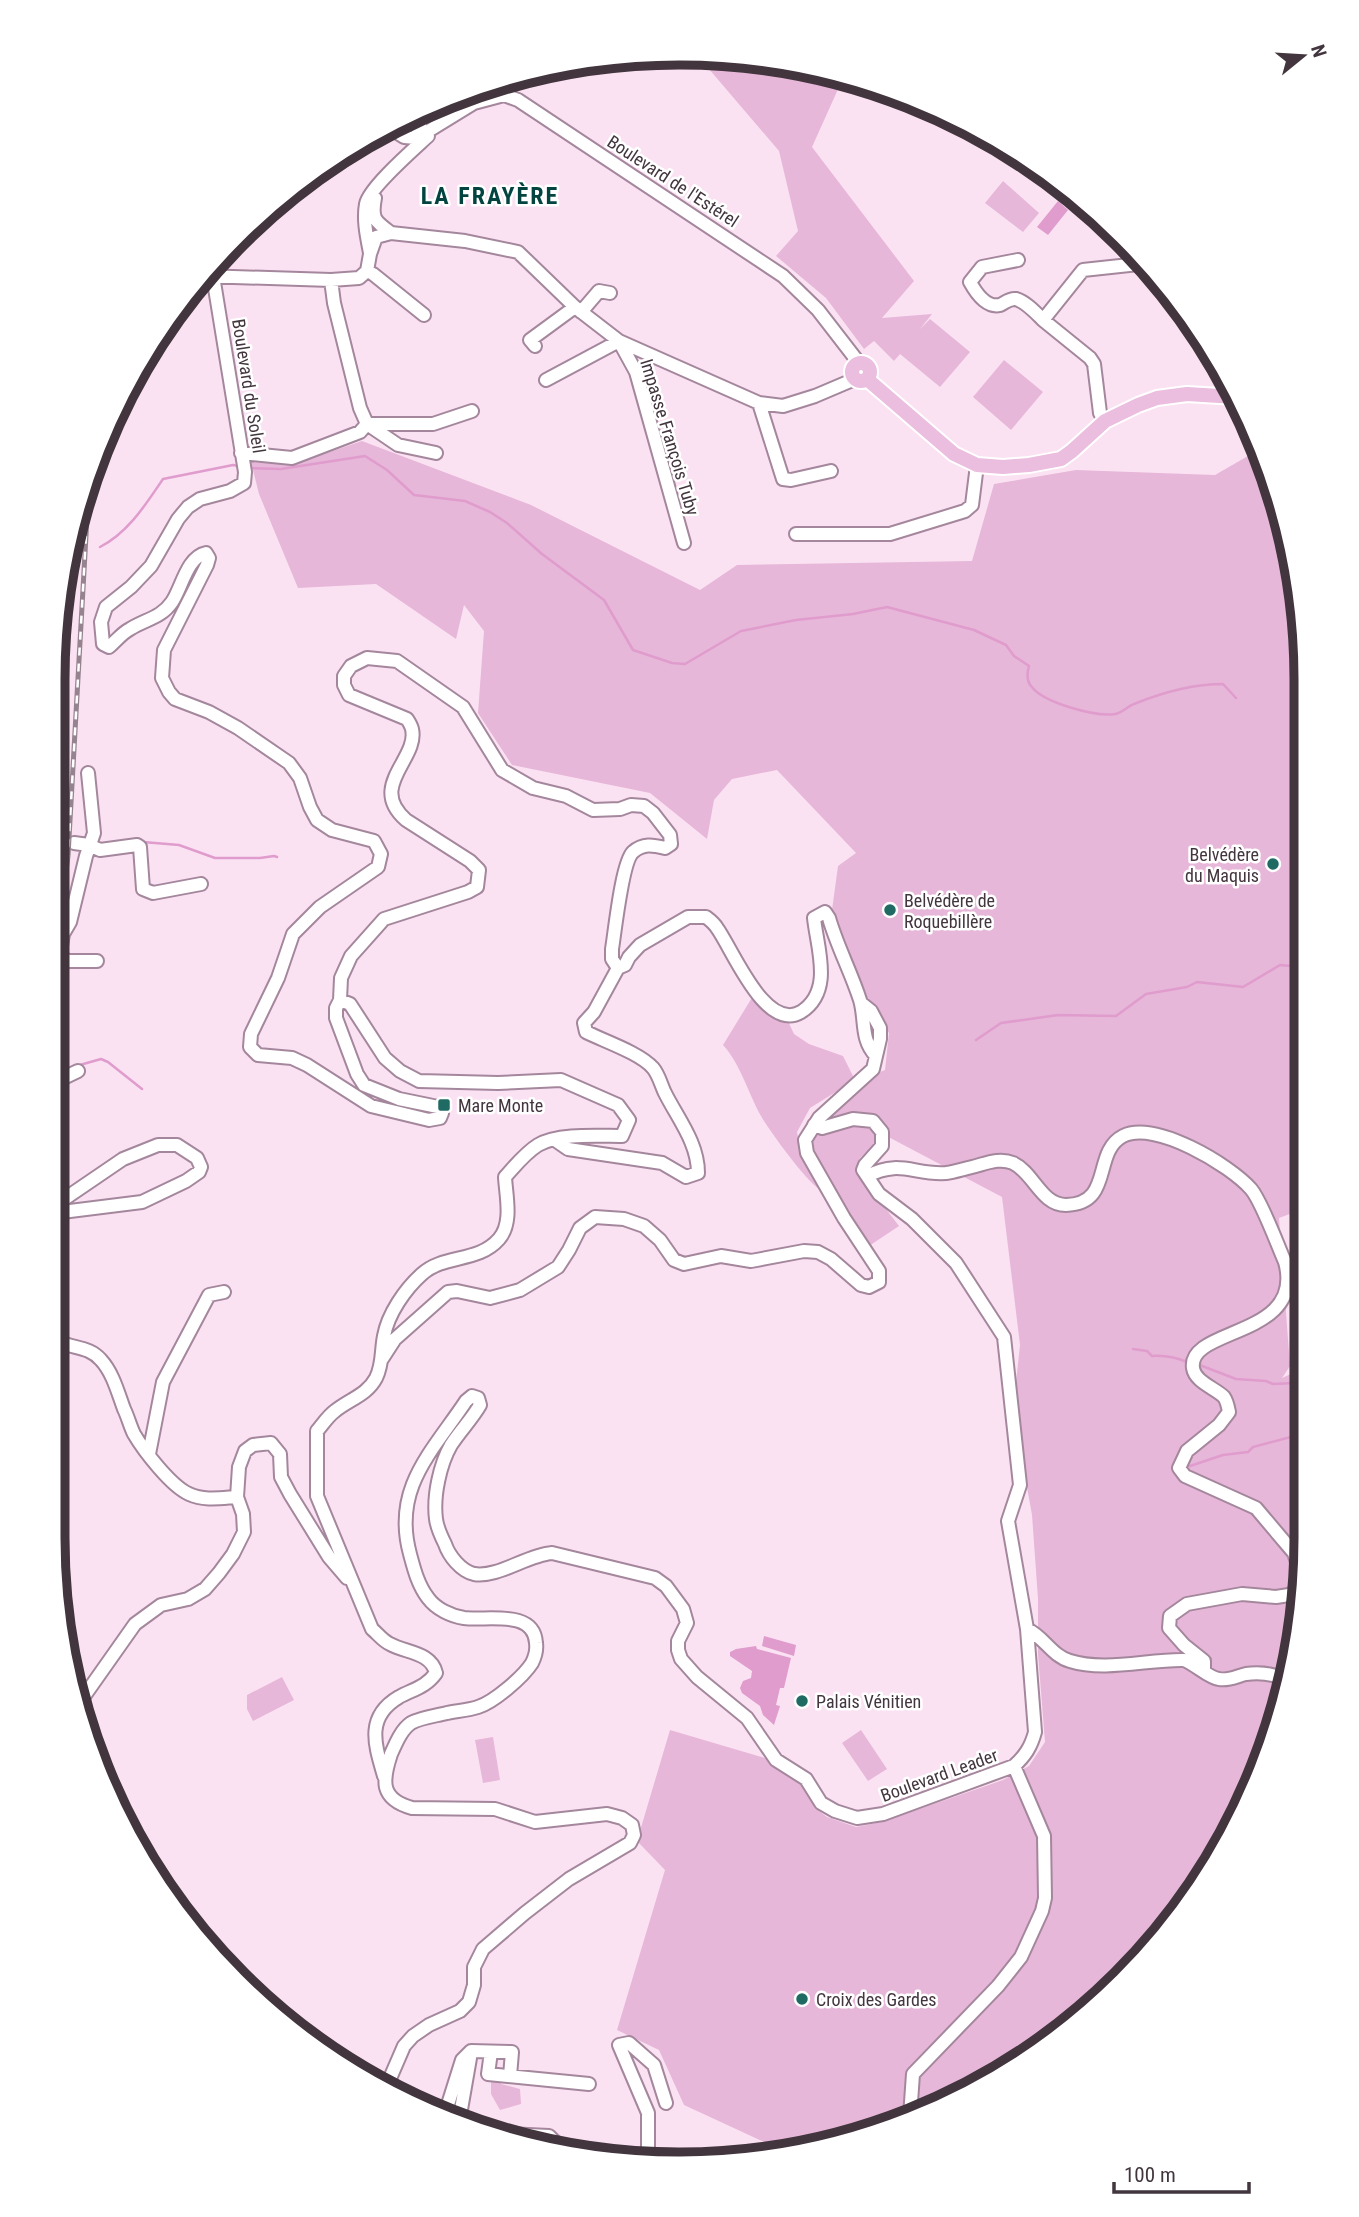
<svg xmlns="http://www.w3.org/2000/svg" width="1359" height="2217" viewBox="0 0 1359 2217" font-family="'Roboto Condensed',sans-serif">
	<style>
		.green { fill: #e7b7d9 }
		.water { fill: #df9ccd }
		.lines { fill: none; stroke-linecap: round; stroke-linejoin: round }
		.stream { stroke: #df9ccd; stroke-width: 2.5 }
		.minor-casing { stroke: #a4879c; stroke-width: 16 }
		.major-casing { stroke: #fff; stroke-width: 18 }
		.minor { stroke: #fff; stroke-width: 12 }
		.major { stroke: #ebbddf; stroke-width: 14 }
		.rail-casing { stroke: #95838f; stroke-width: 5 }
		.rail { stroke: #fff; stroke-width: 2.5; stroke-dasharray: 8; stroke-linecap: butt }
		.poi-dot { fill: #206a64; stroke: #fff; stroke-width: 2.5 }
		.labels { text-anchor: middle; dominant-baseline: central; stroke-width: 5; stroke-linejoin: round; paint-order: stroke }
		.street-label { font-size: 18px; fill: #42353e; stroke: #fff }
		.poi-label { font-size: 18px; fill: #42353e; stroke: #fff; text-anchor: start }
		.district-label { font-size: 24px; font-weight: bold; letter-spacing: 2px; fill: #034440; stroke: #fff }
		.rim { fill: none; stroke: #42353e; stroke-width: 9 }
	</style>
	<rect width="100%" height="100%" fill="#fbe2f3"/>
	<path class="green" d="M720 54 841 74 946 113 920 110 839 87 812 147 914 281 882 318 932 314 920 329 930 319 970 352 940 387 900 354 894 361 874 341 864 349 826 298 776 256 798 231 779 151 697 55Z
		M1003 181 1039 213 1023 232 985 203Z
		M1004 360 1043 392 1011 430 973 397Z
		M362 441 531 505 700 590 737 565 972 561 994 484 1076 470 1215 475 1260 449 1273 478 1305 638 1303 1209 1279 1218 1290 1366 1282 1378 1302 1369V1480L1296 1483 1302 1527 1301 1619 1259 1777 1177 1919 1061 2035 881 2131 777 2148 684 2105 659 2050 617 2030 665 1870 637 1841 670 1730 765 1758 800 1782 815 1808 827 1817 856 1827 882 1822 1003 1780 1029 1766 1045 1742 1038 1654V1599L1032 1515 1013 1410 1020 1345 1002 1197 879 1132 880 1122 828 1121 824 1119 877 1073 885 1070 889 1033 861 991 832 910 838 866 856 853 777 770 732 779 714 800 707 839 650 793 512 765 478 713 484 631 464 605 456 639 376 584 298 588 259 494 251 462 294 464Z
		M753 996 786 1017 794 1034 809 1044 843 1056 855 1080 810 1108 797 1132 801 1153 823 1191C810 1187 769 1130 761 1116 748 1093 741 1065 723 1045Z
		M864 1122 876 1132 878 1141 860 1158 857 1166 860 1175 899 1226 869 1246 843 1208 808 1147 817 1132Z
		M282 1677 294 1700 253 1721 247 1709V1695Z
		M861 1730 887 1769 868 1781 842 1743Z
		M493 1737 500 1780 483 1783 475 1740Z
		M491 2079 501 2080V2084L520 2089 521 2104 500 2110 491 2094Z"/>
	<path class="water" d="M1058 201 1068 210 1048 235 1037 227Z
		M764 1636 796 1645 794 1656 762 1646Z
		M756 1646 757 1649 791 1658 784 1688H780L776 1705 780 1706 774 1725 763 1715 760 1706 742 1693 740 1688 743 1681 751 1678 752 1671 730 1656V1652L736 1649Z"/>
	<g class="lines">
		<path class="stream" d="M248 468 281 469 365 456 387 470 414 495 465 501 490 512 507 523 542 554 604 600 633 650 672 663 685 664 741 631 796 620 853 614 887 607 974 630 1006 645 1014 656 1029 666C1027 673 1026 680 1031 686 1043 703 1096 717 1115 714 1122 713 1128 706 1134 704 1161 693 1193 684 1223 684L1236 698
			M100 547C128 533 146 504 163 479L233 465 238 466
			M143 842 179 845 215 858H260L274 856 277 857
			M976 1040 1001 1023 1058 1015 1116 1016 1146 994 1187 987 1197 982 1243 987 1280 965 1304 967
			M55 1072 101 1059 108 1062 142 1089
			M1133 1349 1147 1351 1152 1356C1165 1355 1175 1357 1187 1362
			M1197 1364 1236 1379 1266 1381 1273 1384 1294 1383 1297 1386 1302 1401
			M1187 1467 1223 1455 1248 1452 1253 1447 1302 1434"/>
		<g class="minor-casing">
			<path id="minor" d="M388 127 404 137 417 138 474 103 504 95 518 100 783 276 818 310 859 363
				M417 138 423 111
				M375 198C371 219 375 221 391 233
				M370 253C367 237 363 220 366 204 369 188 414 149 428 136
				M1018 260 982 267 970 282C976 293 986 308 1000 305 1005 303 1009 298 1016 299 1026 302 1036 313 1043 320
				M367 271 373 274 424 315
				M202 276 331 280 359 278 367 271 370 254 376 237 391 233 465 241 518 252 575 307 619 341 759 403 783 406 815 396 855 379
				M213 276 245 472 244 483 230 491 200 499 188 507 178 519 151 566 131 587 106 607 101 622 103 644 109 647C116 641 122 633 130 629 146 619 161 618 172 602 182 587 187 557 206 553L209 558 207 565 164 650 162 678 169 692 175 699 209 712 238 728 289 763 300 778 310 807 317 820 332 830 374 841 381 854 378 867 320 907 293 934 278 978 251 1034 250 1047 258 1055 292 1058 307 1065 371 1106 429 1120 440 1118 442 1113 438 1107 399 1099 364 1085 357 1074 336 1018V1008L340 1000 350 1004 385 1058 400 1071 419 1081 498 1083 561 1080 618 1105 629 1120 622 1136C598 1136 558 1133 538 1145 525 1153 515 1166 505 1177 506 1196 513 1223 499 1239 478 1263 444 1254 422 1274 405 1289 388 1314 384 1336 381 1351 383 1364 376 1378 367 1395 350 1399 335 1411 328 1416 323 1424 317 1431V1496L372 1629C378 1634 383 1641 390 1644 406 1653 431 1652 436 1673 426 1687 414 1689 399 1697 365 1717 375 1745 384 1776
				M331 280 334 303 360 408 367 424 398 445 436 453
				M581 312 599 291 610 293
				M535 346 530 340 575 307
				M546 380 619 341 636 372 684 543
				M759 403 783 479 791 480 831 471
				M1105 421 1100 413 1094 364 1090 358 1043 320 1083 270 1148 263
				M241 453 292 458 360 432 367 424H433L472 411
				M796 534H890L965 511 972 505 977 465
				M88 773 94 833 86 856 70 922 63 934 60 952 63 958 68 961H97
				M56 842H63
				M74 843 89 845 100 850 137 845 140 847 143 889 153 893 201 884
				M340 1000 341 978 351 956 384 919 468 892 477 887 479 870 470 861 406 820C367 786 419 759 412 729 411 725 409 722 407 719L349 695 344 685V676L351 666 367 658 397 661 463 707 502 770 533 788 566 796 593 810 620 809 631 805 644 806 653 813 670 835 671 844 665 848C653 845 643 843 633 852 622 862 615 931 612 949V959L618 968
				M55 1082 78 1071
				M555 1140 568 1149 662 1163 686 1177 698 1173C698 1143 678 1119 665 1093 661 1085 659 1075 653 1068 640 1053 604 1041 586 1032L584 1023 594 1012 618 968 625 965 629 957 640 945 688 917H706C710 920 714 923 717 928 732 948 765 1033 801 1012 834 991 817 948 814 918L825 912 829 918C837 946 851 972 860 1000 866 1020 860 1039 876 1056
				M867 1176C901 1159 913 1175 946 1173 954 1172 963 1169 972 1167 985 1164 999 1157 1013 1163 1034 1173 1041 1205 1066 1205 1114 1204 1092 1152 1123 1136 1155 1120 1230 1165 1251 1189 1262 1202 1277 1244 1285 1262 1306 1338 1187 1327 1193 1368 1195 1382 1215 1388 1224 1397 1227 1401 1228 1407 1229 1412L1219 1425 1187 1451 1179 1468 1185 1476 1256 1508 1294 1553 1301 1574 1300 1588
				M54 1213 142 1202 186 1181 199 1172 201 1167 197 1158 177 1145H158L123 1159 54 1206
				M1288 1289 1303 1286
				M58 1341C73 1349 89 1346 101 1360 113 1373 118 1393 124 1409 128 1417 130 1426 134 1434 144 1451 171 1486 189 1494 204 1501 221 1498 237 1497
				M382 1359 395 1339 448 1292 457 1291 490 1298 520 1290 558 1267 569 1250 580 1228 595 1217 624 1219 644 1226 660 1240 674 1260 684 1264 721 1256 751 1261 804 1251 818 1252 831 1259 861 1285 869 1287 879 1282V1271L844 1218 807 1153 805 1140 819 1118 873 1069 880 1039V1028L871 1011 861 1003
				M149 1454 163 1382 209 1295 224 1292
				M1027 1629C1044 1637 1052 1656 1070 1661 1105 1672 1149 1659 1184 1660 1195 1664 1209 1678 1219 1679 1229 1681 1237 1676 1246 1674 1260 1672 1273 1674 1285 1679
				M1204 1668V1661L1184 1645 1169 1628 1170 1616 1187 1604 1242 1594 1276 1597 1289 1595 1301 1588
				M80 1702 135 1624 161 1605 188 1599 205 1589 219 1573 233 1554 244 1532 243 1514 237 1497 239 1467 245 1451 253 1445 271 1443 280 1454 281 1477 290 1494 329 1557 347 1578
				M491 2052 488 2074 589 2084
				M388 2083 404 2046 413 2036 429 2025 460 2011 469 2002 474 1985V1967L483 1949 525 1913 569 1879 630 1843 634 1835 632 1825 622 1818 607 1814 535 1822 495 1809 412 1808C380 1799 382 1781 391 1754 396 1743 401 1730 411 1723 422 1717 435 1716 447 1713 457 1711 469 1710 478 1707 494 1702 523 1677 532 1663 535 1657 537 1650 536 1643 534 1609 487 1621 464 1618 451 1616 436 1609 428 1598 418 1585 414 1569 410 1554 392 1488 432 1452 466 1401L472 1396 478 1398 480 1405C472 1419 460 1431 451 1445 440 1464 433 1496 436 1519 437 1527 441 1536 445 1544 449 1556 461 1571 474 1574 498 1578 527 1555 552 1553L655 1578 666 1586 683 1609 687 1623 678 1641V1650L681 1659 697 1677 747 1718 776 1760 806 1779 821 1803 835 1811 857 1818 883 1814 1014 1766C1025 1756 1031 1747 1035 1732L1027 1629 1008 1521 1020 1485 1004 1337 956 1263 912 1219 879 1194 863 1170 865 1165 882 1146V1132L873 1121 853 1119 822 1128 814 1125
				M445 2114 462 2060 471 2051 512 2052 510 2076
				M910 2116 913 2074 998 1986 1021 1957 1042 1911 1045 1898 1044 1836 1014 1766
				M459 2121 470 2058
				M488 2133 549 2136 557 2144
				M641 2158 648 2149V2113L619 2045 629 2043 654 2065 666 2103"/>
		</g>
		<g class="major-casing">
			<path id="major" d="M852 372a9 9 0 1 1 18 0a9 9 0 1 1-18 0Z
				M867 379 954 454 977 465 1003 467 1029 465 1061 459 1072 451 1105 421 1138 405 1157 398 1187 394 1236 397"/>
		</g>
		<use href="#minor" class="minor"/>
		<use href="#major" class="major"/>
		<g class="rail-casing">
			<path id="rail" d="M56 926 61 910 68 856 89 482"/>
		</g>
		<use href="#rail" class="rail"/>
	</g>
	<g class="poi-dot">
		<circle cx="1273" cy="864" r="7"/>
		<circle cx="890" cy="910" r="7"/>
		<rect x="437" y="1098" width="14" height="14" rx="3.5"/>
		<circle cx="802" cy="1701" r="7"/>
		<circle cx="802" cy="1999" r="7"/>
	</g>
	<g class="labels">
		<g class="street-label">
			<text transform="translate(673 181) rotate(33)">Boulevard de l'Estérel</text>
			<text transform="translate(249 386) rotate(81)">Boulevard du Soleil</text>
			<text transform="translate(670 437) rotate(73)">Impasse François Tuby</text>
			<text transform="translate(939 1775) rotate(-20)">Boulevard Leader</text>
		</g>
		<g class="poi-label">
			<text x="1259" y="854" text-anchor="end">Belvédère<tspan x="1259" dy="21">du Maquis</tspan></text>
			<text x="904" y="900">Belvédère de<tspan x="904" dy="21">Roquebillère</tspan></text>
			<text x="458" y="1105">Mare Monte</text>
			<text x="816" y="1701">Palais Vénitien</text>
			<text x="816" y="1999">Croix des Gardes</text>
		</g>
		<g class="district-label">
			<text x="490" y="196">LA FRAYÈRE</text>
		</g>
	</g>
	<path d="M0 0H1359V2217H0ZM679 65H680A614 614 0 0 1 1294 679V1538A614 614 0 0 1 680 2152H679A614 614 0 0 1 65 1538V679A614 614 0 0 1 679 65Z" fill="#fff" fill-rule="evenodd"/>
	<path class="rim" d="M679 65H680A614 614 0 0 1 1294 679V1538A614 614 0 0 1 680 2152H679A614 614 0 0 1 65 1538V679A614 614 0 0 1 679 65Z"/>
	<g transform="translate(1303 56) rotate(72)" stroke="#ffffff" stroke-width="5" paint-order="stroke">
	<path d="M0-5L12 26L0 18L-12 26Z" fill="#42353e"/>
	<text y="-10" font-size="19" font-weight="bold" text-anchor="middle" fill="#42353e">N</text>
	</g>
	<path d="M1114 2182v10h135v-10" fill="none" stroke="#42353e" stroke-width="3.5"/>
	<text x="1124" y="2182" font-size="21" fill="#42353e" stroke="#ffffff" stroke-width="5" paint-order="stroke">100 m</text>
</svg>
